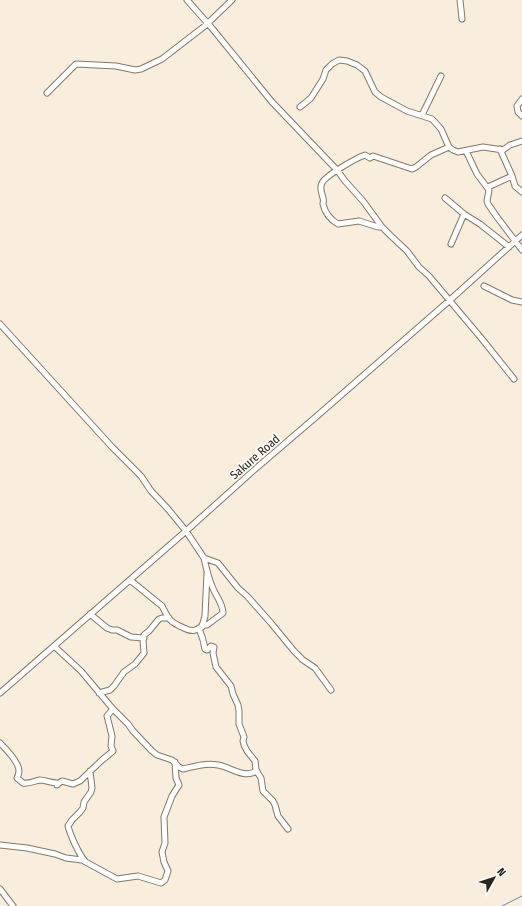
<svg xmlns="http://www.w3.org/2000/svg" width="522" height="906" viewBox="0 0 522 906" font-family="'Fira Sans Condensed',sans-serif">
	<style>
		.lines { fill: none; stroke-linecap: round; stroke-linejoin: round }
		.stream { stroke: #6d83b4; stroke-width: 1 }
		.minor-casing { stroke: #817869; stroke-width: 7 }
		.minor { stroke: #fff; stroke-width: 5 }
		.labels { text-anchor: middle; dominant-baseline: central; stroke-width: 3.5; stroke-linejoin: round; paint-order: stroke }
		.street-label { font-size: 12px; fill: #28241e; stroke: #fffcf9 }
	</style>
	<rect width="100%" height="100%" fill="#f9eede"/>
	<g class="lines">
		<path class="stream" d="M502 906 522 896"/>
		<g class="minor-casing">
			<path id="minor" d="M187 0 211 27 272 102 337 170 345 181 363 201 382 227 390 235 407 251 419 267 429 276 482 339 514 379
				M460 0 462 19
				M47 93 76 64 116 66 135 70 141 69 162 59 206 25 232 0
				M522 99 517 106 518 112 522 116
				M300 107 311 98 323 79 326 70 332 64 339 60 347 61 357 65 365 71 375 92 381 97 407 111 432 119 441 129 449 147 453 150 458 152 483 147 503 150 510 145 522 141
				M422 115 441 76
				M500 149 512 176 515 186 522 192
				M466 151 477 174 489 190 487 201 488 204 497 217 522 250
				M488 187 512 176
				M445 198 464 214 480 224 509 247
				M382 227H378L359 221 338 224C331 220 325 213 323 204 323 202 324 200 323 198 322 193 319 189 322 183 325 176 356 158 365 155L370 158 373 156 412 169 416 167 431 155 449 147
				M451 244 464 214
				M484 286 512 300 522 302
				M0 324 112 447 141 476 151 491 168 509 186 531 204 558 218 563 238 588 247 596 271 623 294 651 303 660 315 668 331 690
				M130 580 162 606C169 620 170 622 184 628 192 632 194 631 202 627L205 616 207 573
				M90 614 107 628 112 630H117L131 637 144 638
				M202 625H207L223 613C223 603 215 595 212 586 208 577 206 567 204 558
				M199 628C200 632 202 636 203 640 204 643 204 646 205 649L207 650 211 646 214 647 213 653 216 667 231 686 233 694 238 705 239 711V724L244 737 243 741 244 745 247 751 255 761 256 770 261 778 263 791 273 801 275 805 278 816 288 829
				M54 646 81 671 113 709 128 724 133 731 152 751 157 755 172 760 179 767 183 769C195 766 205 763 218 765 231 767 243 779 257 771
				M0 693 186 531 253 471 317 416 450 300 522 235
				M99 693 110 690 114 686 124 672 135 664 144 653 143 640 144 635 149 631 159 619 162 618H169
				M0 743C6 749 19 762 19 771 19 773 18 776 17 778L23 783C29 784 34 781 40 780 45 780 51 783 57 783V785L59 783 62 781 73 784 80 781 101 761 113 751 111 746 112 736 107 716 113 709
				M0 845 27 848 55 854 66 858 82 860 117 879 138 876 161 883 165 880 168 871 164 862 162 852 165 843 164 817 172 796 179 785 176 778 175 762
				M85 861C79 855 70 834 68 826L72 820 80 812 83 808 84 802 91 792 92 788 90 771
				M0 889 13 906"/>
		</g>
		<use href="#minor" class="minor"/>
	</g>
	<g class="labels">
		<g class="street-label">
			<text transform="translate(255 457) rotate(-41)">Sakure Road</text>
		</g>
	</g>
	<g transform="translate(494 878) rotate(51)" stroke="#fffcf9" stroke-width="3" paint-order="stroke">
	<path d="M0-3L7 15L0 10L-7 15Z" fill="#28241e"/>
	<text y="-6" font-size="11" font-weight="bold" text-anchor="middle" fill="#28241e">N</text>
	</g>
</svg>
